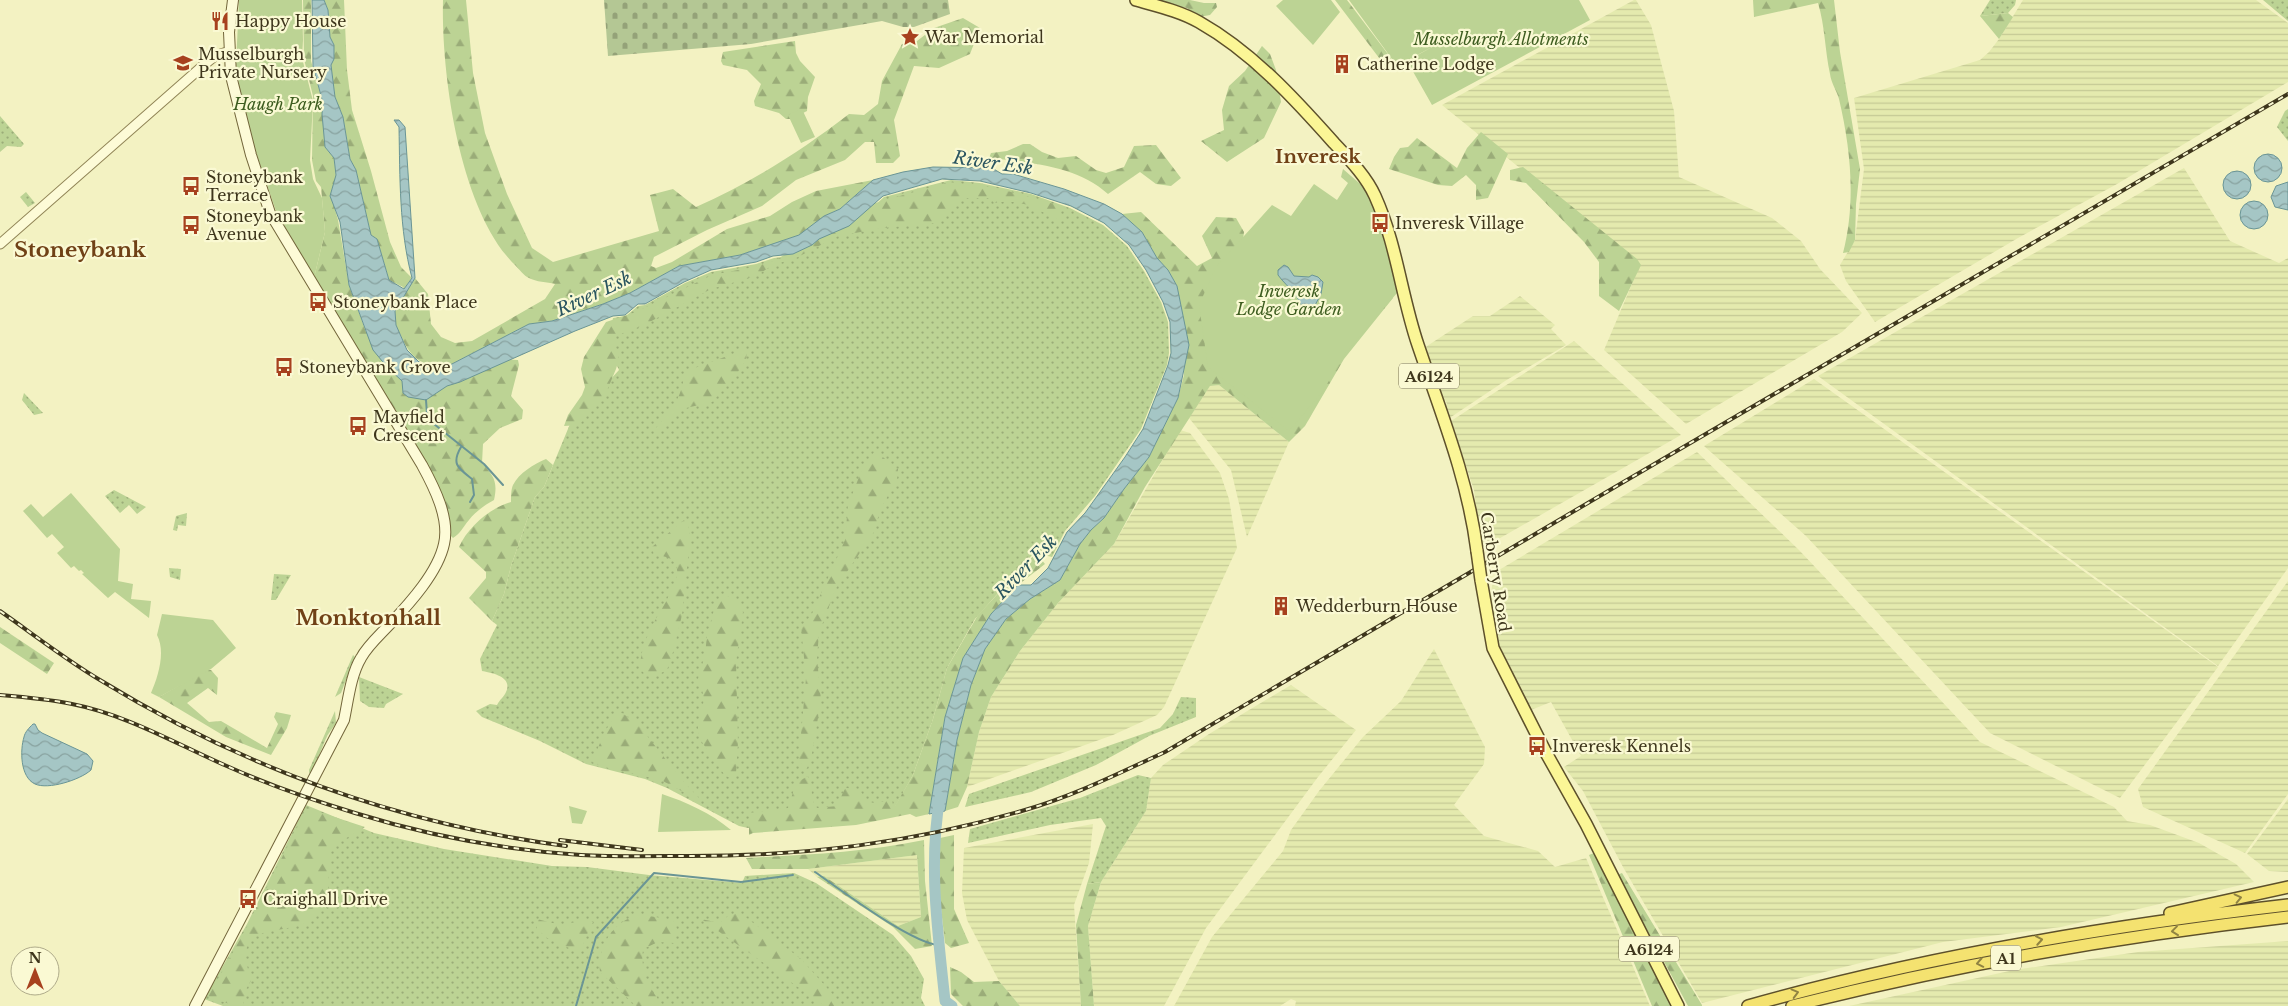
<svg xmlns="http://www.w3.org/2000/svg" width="2288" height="1006" viewBox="0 0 2288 1006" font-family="'Libre Baskerville',serif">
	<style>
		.farmland { fill: url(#farmland-rules) }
		.grass { fill: url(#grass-dots) }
		.forest { fill: url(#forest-firs) }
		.cemetery { fill: url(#cemetery-stones) }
		.green { fill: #bcd394 }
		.water { fill: url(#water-waves); stroke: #6a9595 }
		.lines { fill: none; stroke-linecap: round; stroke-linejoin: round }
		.stream { stroke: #6a9595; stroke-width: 2 }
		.river { stroke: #a5c6c5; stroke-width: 11 }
		.tertiary-casing { stroke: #908456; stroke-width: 11 }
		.secondary-casing { stroke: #72653a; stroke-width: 12 }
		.primary-casing { stroke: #5d502b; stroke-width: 14 }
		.trunk-casing { stroke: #5d502b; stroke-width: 14 }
		.tertiary { stroke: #fdfbd7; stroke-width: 9 }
		.secondary { stroke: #fdfbd7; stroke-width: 10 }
		.primary { stroke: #fbf696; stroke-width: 11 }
		.trunk { stroke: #f4e270; stroke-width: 11 }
		.rail-casing { stroke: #3e361c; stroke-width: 4 }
		.rail { stroke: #faf9d3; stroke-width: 2; stroke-dasharray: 5.5; stroke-linecap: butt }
		.primary-bridge-casing { stroke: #5d502b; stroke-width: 14; stroke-linecap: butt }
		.primary-bridge { stroke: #fbf696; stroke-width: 11 }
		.oneway { stroke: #908342 }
		.labels { text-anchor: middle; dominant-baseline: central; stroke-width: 4.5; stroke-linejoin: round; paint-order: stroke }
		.shield { fill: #faf9d3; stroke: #767053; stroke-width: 1 }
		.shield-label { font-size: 15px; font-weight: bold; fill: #3e361c }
		.poi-label { font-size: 16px; fill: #3e361c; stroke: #faf9d3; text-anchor: start }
		.park-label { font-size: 16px; font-style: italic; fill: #3e5d20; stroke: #faf9d3 }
		.street-label { font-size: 16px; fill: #3e361c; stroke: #faf9d3 }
		.water-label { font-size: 18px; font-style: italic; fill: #2a5560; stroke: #faf9d3 }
		.quarter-label { font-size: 19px; font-weight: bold; fill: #704116; stroke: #faf9d3 }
		.district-label { font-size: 21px; font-weight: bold; fill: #704116; stroke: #faf9d3 }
	</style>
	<defs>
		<pattern id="farmland-rules" width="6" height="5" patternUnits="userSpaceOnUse" patternTransform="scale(1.25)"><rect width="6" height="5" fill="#e4eaae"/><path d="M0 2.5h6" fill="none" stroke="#c5c995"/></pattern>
		<pattern id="grass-dots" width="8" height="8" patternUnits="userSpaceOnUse" patternTransform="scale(1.25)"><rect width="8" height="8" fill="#bcd394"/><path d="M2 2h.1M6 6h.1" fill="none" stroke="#9aac78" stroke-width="1.8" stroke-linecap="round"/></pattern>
		<pattern id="forest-firs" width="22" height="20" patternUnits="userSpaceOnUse" patternTransform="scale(1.25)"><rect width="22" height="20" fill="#bcd394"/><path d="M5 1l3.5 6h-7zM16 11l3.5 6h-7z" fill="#9aac78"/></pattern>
		<pattern id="cemetery-stones" width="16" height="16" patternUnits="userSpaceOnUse" patternTransform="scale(1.25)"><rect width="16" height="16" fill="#b4c794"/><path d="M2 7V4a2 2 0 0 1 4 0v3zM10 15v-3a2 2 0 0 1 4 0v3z" fill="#94a278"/></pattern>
		<pattern id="water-waves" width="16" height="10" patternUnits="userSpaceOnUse" patternTransform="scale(1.25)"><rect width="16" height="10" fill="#a5c6c5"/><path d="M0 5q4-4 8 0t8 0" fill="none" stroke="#88a29f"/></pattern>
	</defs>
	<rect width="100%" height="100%" fill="#f3f2c2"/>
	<path class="farmland" d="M1634 0H1636L1651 25 1674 111 1679 177 1772 218 1801 241 1820 269 1862 313 1842 332 1686 424 1604 350 1640 265 1442 105Z
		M2023 0H2256L2288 23V82L2117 184 2018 238 1875 322 1846 281 1840 265 1855 240 1864 169 1854 98 1980 60 1989 52 1999 39Z
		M2184 168 2230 241 2279 263 2288 258V568L2218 666 1818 376Z
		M1520 296 1555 325 1551 329 1566 345 1505 381 1448 419 1443 405 1447 404 1445 400 1442 401 1424 348 1473 316H1490Z
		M1574 341 1681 435 1481 549 1474 490 1451 421Z
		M1814 379 2218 667 2120 798 1990 733 1806 536 1704 446Z
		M1219 385 1289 442 1247 537 1231 470 1189 418 1210 386Z
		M1180 430 1190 433 1220 473 1229 499 1237 548 1164 707 1157 715 1113 735 967 787 979 732 991 697 1020 651 1058 603 1114 544Z
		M1697 452 1799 550 1980 742 2114 807 2127 821 2150 825 2199 843 2236 864 2254 882 2061 927 1943 942 1702 1003 1623 867 1583 791 1564 767 1581 756 1551 702 1531 710 1496 641 1490 603 1492 586 1499 570Z
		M2288 581V794L2245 853 2143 807 2138 789Z
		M1434 649 1485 747 1484 764 1454 805 1484 836 1538 851 1555 867 1586 858 1650 1006H1295L1296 1001 1291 999 1280 1006H1174L1212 937 1283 851 1291 830 1319 791 1363 737 1401 701Z
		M1291 685 1356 730 1318 777 1206 928 1164 1006H1094L1088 926 1101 882 1146 811 1151 778 1163 765 1209 734Z
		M2288 799V872L2269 871 2247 854Z
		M1093 824 1089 863 1074 905 1081 1006H1020L999 981 967 920 962 893 964 848Z
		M917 855 921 917 898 926 824 876 817 877 808 869Z
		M2288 941V1006H1849L2014 970 2138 952Z"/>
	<path class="grass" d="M1990 0H2016L2015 5 2008 13 1980 16Z
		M2262 0H2288V21L2263 0Z
		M2288 109V141L2277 127 2285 111Z
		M0 116 24 144 21 147 7 146 0 152Z
		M951 180 980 183 1031 194 1070 208 1103 225 1127 246 1144 271 1161 302 1168 322 1169 353 1167 365 1141 429 1095 496 1065 531 1052 557 1036 553 1032 555 975 619 947 668 933 719 913 775 895 807 748 828 739 826 667 788 645 779 586 764 540 741 482 717 476 711 490 704 497 705C500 699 504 697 506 692 513 677 493 673 482 671L480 659 497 625 492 621 504 594 511 566 535 497 544 487 570 424 619 370 608 347 613 318 626 316 638 306 645 305 685 283 711 272 756 264 774 258 793 256 872 208 884 197Z
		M26 192 35 203 28 207 20 197Z
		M24 393 43 413 34 415 22 400Z
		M114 490 146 507 137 514 129 505 120 513 105 496Z
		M187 513 186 526 178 525 177 531 173 530 176 516Z
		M169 568 181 569 180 580 170 577Z
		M274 574 291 575 276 600H271Z
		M353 655 355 657 341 693 335 697Z
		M359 677 403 694 386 704 384 708 369 707 360 701Z
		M1181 697 1196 698V717L1149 736 1096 765 1031 792 965 807 969 794 1160 728 1173 714Z
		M335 711 336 723 327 736 312 772 309 773V770Z
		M1138 775 1151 778 1146 811 1101 882 1087 884 1106 826 1101 818 1050 825 968 843 970 829 1080 798Z
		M306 805 374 833 444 849 552 866 587 867 649 875 742 883 745 876 794 873 816 883 893 935 911 956 924 979 921 998 925 1006H223L204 999 247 924Z"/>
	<path class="forest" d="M303 0H311V61L324 106 325 147 334 158 336 176 331 195 338 220 349 285 366 332 405 376 501 359 518 360 519 365 511 396 523 410 522 419 500 428 483 444 482 463C494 476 498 482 494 500 485 505 476 511 469 520 463 527 460 534 453 538L449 534C456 518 433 475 425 460L314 278 325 232 321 187 316 181 312 160 313 96 304 59Z
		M324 0H344L347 70 352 110 371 171 390 242 401 267 412 278 404 289 403 287 389 280 377 239 371 235 356 170 350 159 343 117 335 97 331 65 334 45 330 37 328 10Z
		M443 0H466L473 73 485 133 507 194 532 248 553 262 659 231 650 195 673 189 696 207C751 183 801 151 849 114L864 115 878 104 882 81 902 44 917 41 934 28 963 18 980 28 970 54 939 68 914 66 894 120 900 156 893 163H876L874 142H865L845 160 796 180 762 206 707 230 654 257 651 266 656 268 672 262 727 229 770 216 792 202 816 191 873 180 840 209 824 216 800 235 740 255 679 266 630 293 603 304 553 321 529 324 448 366C420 367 411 358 400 334 397 328 393 319 395 311 398 300 409 288 415 278L428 294 431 324 441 337 455 343 472 341 545 299 555 284C547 282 536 282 529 278 524 276 519 269 515 265 460 211 441 75 443 0Z
		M1146 0H1190L1204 3H1216L1217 7 1210 15 1199 17 1187 8Z
		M1335 0H1347L1397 66 1386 67Z
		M1753 0H1834L1840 52 1860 169 1856 204 1855 240 1849 252 1843 253C1856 203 1851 150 1839 99 1837 91 1831 83 1830 74 1825 51 1825 26 1818 3L1754 17Z
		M2008 13 2013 17 1999 39 1980 16Z
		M795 41 796 53 800 61 815 77 808 97 807 111 791 119H786L779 113 755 106 754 101 761 84 747 70 723 65 721 61 723 52Z
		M1262 46 1270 54 1276 70 1281 102 1264 138 1227 162 1201 141 1224 130 1222 110 1229 86 1245 71Z
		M1481 132 1508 154 1488 198 1476 200V185L1466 175 1452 186 1438 185 1389 169 1394 157 1400 148 1408 147 1417 138 1457 168 1467 148Z
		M1023 144H1030L1042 152 1058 158 1076 156 1096 170 1106 173 1124 167 1134 146 1156 145 1181 178 1171 186 1156 184 1140 172 1108 194C1078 166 1028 162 989 158L991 153 1007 151Z
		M1523 167 1637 259 1641 265 1619 311 1599 296V262L1584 242 1526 183 1510 180V170Z
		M949 182 997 188 1061 206 1059 220C1034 209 1024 198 994 203L991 198H965L935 223 883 228 838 236 796 258 773 265 756 276 711 289 644 325 613 337 619 359 616 369 606 393 579 425 564 426 568 415 582 395 585 387 581 369 584 357 606 322 636 312 712 275 754 267 776 260 858 208Z
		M1141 212 1197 266 1212 258 1202 236 1216 217 1236 218 1244 232 1242 249 1380 238 1393 298 1344 359 1305 426 1289 442 1219 385 1210 386 1145 487 1114 544 1058 603 1020 651 991 697 979 732 967 787 958 807 945 811 957 740 971 685 985 649 1006 619 1030 599 1060 580 1080 544 1091 530 1104 518 1124 489 1149 457 1178 398 1184 375 1180 308 1177 286 1168 270 1157 258 1142 232 1122 214Z
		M741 351H747L746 360 738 372 712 402 686 408 676 413 657 433 655 429C670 413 682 398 684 375L692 369Z
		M875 451 898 469 897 479 880 510 874 532 836 588 819 633 817 658 821 700 811 759 807 768H803L799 758 806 678 801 626 811 616 845 540 848 505 863 467Z
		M546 459 553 465 544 487 535 497 511 566 504 594 492 621 469 598 486 578V572L459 547C468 527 490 508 511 502 511 497 511 489 513 485 519 473 534 464 546 459Z
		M684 520 688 521 690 539 682 615 673 652 667 670 655 676H647L640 669C640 650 648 633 657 617 668 596 698 557 654 555L652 547Z
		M1036 553 1045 564 1018 585 991 614 963 658 945 717 929 814 916 817 910 814 856 825 753 833 749 835V813L788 808 796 783 808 776C814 787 809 799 817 808L837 806 845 788 859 789C870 807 874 804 892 799L893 805 895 806 913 775 933 719 947 668 978 615Z
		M726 595 739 604 743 612 736 662 738 743 736 773 730 778C723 775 720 768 716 761 710 752 699 742 698 731 697 707 711 708 698 679L705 655 707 635 713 613 722 596Z
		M0 627 54 663 47 674 0 643Z
		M206 670H211L218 678 217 695 208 688 187 703 209 722 221 721 267 748 278 724 274 717 276 712 291 715 287 728 271 755 226 737 159 697Z
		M622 713 637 723 682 780 700 799V801L661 780 604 767 592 762C598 750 608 716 622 713Z
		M307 808 365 827 333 846C325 866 333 894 322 910 300 941 250 917 245 955 245 962 250 973 251 981L246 989 243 1006H236L208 997 248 925Z
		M954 835V909L969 943 951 948 945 943 939 891 940 838Z
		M924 840 925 881 932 946 915 949 893 927 817 877 824 876 898 926 921 917 917 855 808 869H752L746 858C806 855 865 852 924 840Z
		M1594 853 1673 1006H1652L1589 855Z
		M1622 873 1702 1005V1006H1688L1617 875Z
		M1101 882 1088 926 1094 1006H1081L1076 925 1087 884Z
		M740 913 801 959 843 1006H825L701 919 720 923 729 915Z
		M643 915 673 920 677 929 674 943 658 942 643 949C640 973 649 987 663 1006H636L600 972C597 946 615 917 643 915Z
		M537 919 560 925 587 920 593 922 585 939 581 952H578L547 938 537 929Z
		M950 967 961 972 974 982 999 981 1020 1006H963L951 994Z"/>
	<path class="cemetery" d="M604 0H948L950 14 914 27H903L882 21 751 44 608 56Z"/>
	<path class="green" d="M239 0H302L303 40 302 58 313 101 310 160 313 179 322 198 325 232 314 278 276 211 255 150 240 95 236 65Z
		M1283 0H1331L1340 12 1313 45 1276 6Z
		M1349 0H1579L1590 20 1432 105 1407 61 1441 42 1397 66Z
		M802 109 815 137 801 143 788 115Z
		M1343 169 1366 189 1389 243 1397 293 1344 355 1323 391 1289 431 1208 367 1199 305 1216 267 1272 205 1291 216 1314 184 1337 200 1348 183 1341 177Z
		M71 493 120 549 118 581 133 584 131 599 151 601 149 618 115 592 108 598 82 574 84 573 81 570 79 571 74 566 71 568 57 553 64 547 52 534 47 538 23 511 31 504 43 517Z
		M162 614 213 620 236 648 211 669 159 697 151 693C158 677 166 652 157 635Z
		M662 794C686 802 711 813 731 830L658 832Z
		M569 806 587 811 582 824 572 823Z"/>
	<path class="water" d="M312 0H324L328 10 330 37 334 45V59L331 65 335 97 343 117 350 159 356 170 371 235 377 239 389 280 404 289 412 278C399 229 400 177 399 127L394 120H399L405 127 415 278 395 311 396 325 407 350 419 362 433 367 448 366 529 324 552 321 603 304 630 293 679 266 740 255 799 235 824 216 840 209 873 180 903 172 933 167 992 168 1002 174H1013L1064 189 1104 204 1122 214 1142 232 1157 258 1168 270 1177 286 1189 345 1178 398 1149 457 1124 489 1104 518 1091 530 1080 544 1060 580 1030 599 1006 619 985 649 971 685 957 740 945 811 929 814 945 717 963 658 991 614 1018 585H1031L1048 568 1067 532 1085 513 1125 457 1143 429 1168 365 1171 353 1170 322 1163 302 1146 270 1129 245 1104 223 1071 206 1031 193 980 181 942 179 883 196 849 226 819 239 812 245 793 254 773 256 756 262 711 270 684 282 645 304H638L625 315 613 316 575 331 460 382 447 386 426 400 408 397 403 393 402 381 387 367 373 350 349 285 340 222 330 196 336 175 334 158 325 147 322 114 323 103 313 66Z
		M2254 168a14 14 0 1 1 28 0a14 14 0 1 1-28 0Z
		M2223 185a14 14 0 1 1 28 0a14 14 0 1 1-28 0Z
		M2288 182V210L2275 207 2271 197 2276 186Z
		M2240 215a14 14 0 1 1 28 0a14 14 0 1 1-28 0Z
		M1284 265 1288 267 1294 276 1309 277 1312 275 1318 277 1323 282 1321 294 1313 309C1300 310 1301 302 1295 294 1290 288 1283 282 1278 275V270Z
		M33 724H35L38 730 42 733 87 754 93 761 91 770C80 780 48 790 35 784 20 777 20 750 24 737 25 732 29 728 33 724Z"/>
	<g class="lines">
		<path class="stream" d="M426 400 427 414 434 424 484 464 503 485
			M461 447C451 464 458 468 472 479L474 495 470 502
			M815 872C841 890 911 943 939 945
			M576 1006 596 937 654 873 741 882 793 875"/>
		<path class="river" d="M940 797C928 865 938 933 945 1001L952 1006"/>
		<g class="tertiary-casing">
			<path id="tertiary" d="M0 244 205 64 215 56 230 51"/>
		</g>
		<g class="secondary-casing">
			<path id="secondary" d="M195 1006 344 720C348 701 351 674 361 658 368 645 381 634 391 623 410 603 438 572 444 544 450 518 434 487 422 465L270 213 251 155 231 76 229 32 233 0"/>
		</g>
		<g class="primary-casing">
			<path id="primary" d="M1136 0C1157 6 1180 11 1199 22 1252 52 1294 98 1334 143 1349 159 1366 176 1375 196 1397 245 1401 295 1418 345 1441 413 1468 479 1477 551
				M1481 580 1493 648 1545 751 1586 824 1678 1006"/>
		</g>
		<g class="trunk-casing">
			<path id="trunk" d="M2170 913 2288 887
				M1748 1006C1925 956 2106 926 2288 905
				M1792 1006C1956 964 2121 936 2288 917"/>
		</g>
		<use href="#tertiary" class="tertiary"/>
		<use href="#secondary" class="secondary"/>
		<use href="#primary" class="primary"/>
		<use href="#trunk" class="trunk"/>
		<g class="rail-casing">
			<path id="rail" d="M0 611C33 634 65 659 100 680 242 767 400 824 566 846
				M0 695C24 697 48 699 72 704 128 715 178 745 229 767 269 785 312 800 355 813 426 835 506 850 581 855 617 857 654 856 690 856 807 856 912 843 1025 810 1074 796 1119 773 1165 752L1615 487 2288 94
				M560 840 642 850"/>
		</g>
		<use href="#rail" class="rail"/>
		<g class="primary-bridge-casing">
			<path id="primary-bridge" d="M1477 551 1481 580"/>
		</g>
		<use href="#primary-bridge" class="primary-bridge"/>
	</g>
	<defs><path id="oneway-chevron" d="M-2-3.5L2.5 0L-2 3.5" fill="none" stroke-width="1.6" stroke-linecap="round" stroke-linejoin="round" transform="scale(1.25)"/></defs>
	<g class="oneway">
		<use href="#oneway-chevron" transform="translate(2238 898) rotate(-13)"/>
		<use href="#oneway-chevron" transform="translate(2175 931) rotate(173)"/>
		<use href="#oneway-chevron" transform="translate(2039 940) rotate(-10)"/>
		<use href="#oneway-chevron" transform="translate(1980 963) rotate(169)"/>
		<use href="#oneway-chevron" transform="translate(1795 993) rotate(-15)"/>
	</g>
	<defs>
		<g id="restaurant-bare" transform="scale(1.5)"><path d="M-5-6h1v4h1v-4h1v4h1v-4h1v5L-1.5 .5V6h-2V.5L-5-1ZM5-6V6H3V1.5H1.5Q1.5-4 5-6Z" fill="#a7411e" stroke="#faf9d3" stroke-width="2.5" paint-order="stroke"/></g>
		<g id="sight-bare" transform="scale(1.5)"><path d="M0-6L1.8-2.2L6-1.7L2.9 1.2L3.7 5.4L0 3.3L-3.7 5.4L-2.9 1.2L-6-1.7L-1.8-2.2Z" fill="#a7411e" stroke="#faf9d3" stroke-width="2.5" paint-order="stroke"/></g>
		<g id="school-bare" transform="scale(1.5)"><path d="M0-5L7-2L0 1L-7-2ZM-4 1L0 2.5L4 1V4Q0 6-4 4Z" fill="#a7411e" stroke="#faf9d3" stroke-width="2.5" paint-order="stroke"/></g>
		<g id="building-bare" transform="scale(1.5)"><path d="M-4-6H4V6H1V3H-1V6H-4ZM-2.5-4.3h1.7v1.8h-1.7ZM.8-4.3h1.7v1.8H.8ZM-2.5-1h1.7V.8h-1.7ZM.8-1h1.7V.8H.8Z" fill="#a7411e" stroke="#faf9d3" stroke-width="2.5" paint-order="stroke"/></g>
		<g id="bus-bare" transform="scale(1.5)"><path d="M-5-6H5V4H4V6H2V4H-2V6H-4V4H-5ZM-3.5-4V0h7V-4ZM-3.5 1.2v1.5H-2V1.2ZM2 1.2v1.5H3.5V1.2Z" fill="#a7411e" stroke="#faf9d3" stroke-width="2.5" paint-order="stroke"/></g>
	</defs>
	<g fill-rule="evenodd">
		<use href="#restaurant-bare" x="220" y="21"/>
		<use href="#sight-bare" x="910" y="37"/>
		<use href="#school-bare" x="183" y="63"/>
		<use href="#building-bare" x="1342" y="64"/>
		<use href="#bus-bare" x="191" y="186"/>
		<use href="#bus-bare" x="1380" y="223"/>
		<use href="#bus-bare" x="191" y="225"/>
		<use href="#bus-bare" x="318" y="302"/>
		<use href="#bus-bare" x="284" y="367"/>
		<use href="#bus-bare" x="358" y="426"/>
		<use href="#building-bare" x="1281" y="606"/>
		<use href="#bus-bare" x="1537" y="746"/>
		<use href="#bus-bare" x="248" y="899"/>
	</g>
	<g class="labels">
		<g class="shield">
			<rect x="1399" y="363.5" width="60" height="25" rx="4"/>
			<rect x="1619" y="936.5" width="60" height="25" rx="4"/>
			<rect x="1991" y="945.5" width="30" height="25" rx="4"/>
		</g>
		<g class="shield-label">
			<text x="1429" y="376">A6124</text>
			<text x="1649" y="949">A6124</text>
			<text x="2006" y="958">A1</text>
		</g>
		<g class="poi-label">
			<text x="235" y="21">Happy House</text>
			<text x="925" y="37">War Memorial</text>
			<text x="198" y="54">Musselburgh<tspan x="198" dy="18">Private Nursery</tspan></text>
			<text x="1357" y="64">Catherine Lodge</text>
			<text x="206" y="177">Stoneybank<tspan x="206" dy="18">Terrace</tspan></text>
			<text x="206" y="216">Stoneybank<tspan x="206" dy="18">Avenue</tspan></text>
			<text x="1395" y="223">Inveresk Village</text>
			<text x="333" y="302">Stoneybank Place</text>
			<text x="299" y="367">Stoneybank Grove</text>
			<text x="373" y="417">Mayfield<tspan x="373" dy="18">Crescent</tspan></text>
			<text x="1296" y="606">Wedderburn House</text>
			<text x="1552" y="746">Inveresk Kennels</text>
			<text x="263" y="899">Craighall Drive</text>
		</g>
		<g class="park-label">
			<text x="1501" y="39">Musselburgh Allotments</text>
			<text x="278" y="104">Haugh Park</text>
			<text x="1289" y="291">Inveresk<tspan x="1289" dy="18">Lodge Garden</tspan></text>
		</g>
		<g class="street-label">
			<text transform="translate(1496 572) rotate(81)">Carberry Road</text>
		</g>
		<g class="water-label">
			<text transform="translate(993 163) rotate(8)">River Esk</text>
			<text transform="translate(594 294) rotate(-25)">River Esk</text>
			<text transform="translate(1026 567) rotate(-46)">River Esk</text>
		</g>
		<g class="quarter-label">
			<text x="1318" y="156">Inveresk</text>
		</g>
		<g class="district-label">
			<text x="80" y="250">Stoneybank</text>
			<text x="368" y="618">Monktonhall</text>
		</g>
	</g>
	<g transform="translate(35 971)"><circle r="24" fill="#faf9d3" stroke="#afab8a"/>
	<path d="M0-4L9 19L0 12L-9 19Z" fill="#a7411e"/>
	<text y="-8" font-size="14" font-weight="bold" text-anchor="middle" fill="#3e361c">N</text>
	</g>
</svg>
